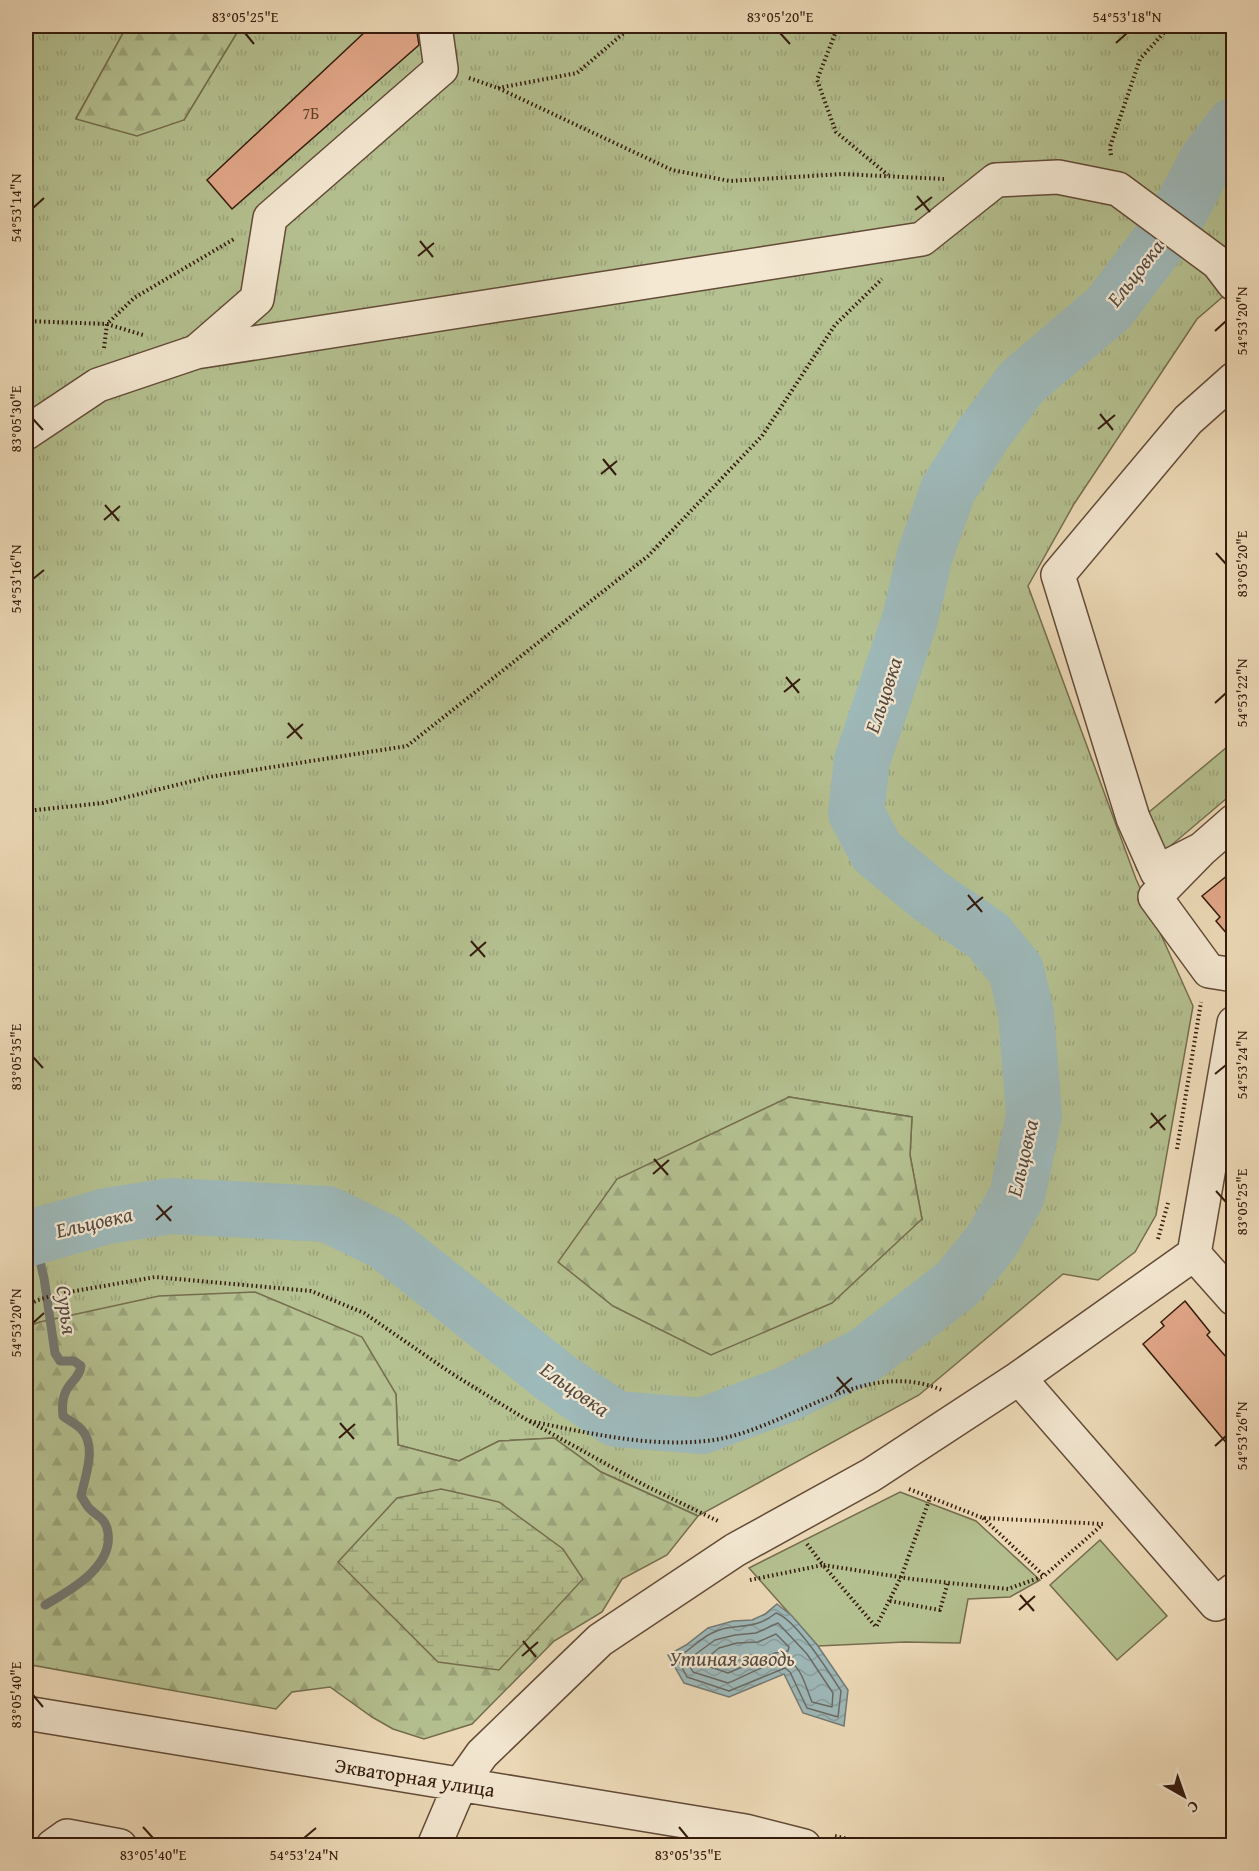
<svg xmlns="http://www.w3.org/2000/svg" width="1259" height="1871" viewBox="0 0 1259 1871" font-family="'Gentium Book Plus',serif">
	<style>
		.grass { fill: url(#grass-tufts); stroke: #756e4f; stroke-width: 1.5; fill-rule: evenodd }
		.forest { fill: url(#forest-firs); stroke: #756e4f; stroke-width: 1.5 }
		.wetland { fill: url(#wetland-marsh); stroke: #756e4f; stroke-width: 1.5 }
		.park { fill: #b5c191; stroke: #756e4f; stroke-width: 1.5 }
		.water { fill: url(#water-waves); stroke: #747a75; stroke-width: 1.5 }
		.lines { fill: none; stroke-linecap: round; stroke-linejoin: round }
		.shore { stroke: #6a6a64; stroke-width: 1.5 }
		.stream { stroke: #747a75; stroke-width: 9 }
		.river { stroke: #9eb9ba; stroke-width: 56 }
		.building { fill: #e2a88a; stroke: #351b0d; stroke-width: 1.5 }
		.minor-casing { stroke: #634b38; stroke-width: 36 }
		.path { stroke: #351b0d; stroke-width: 4; stroke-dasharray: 1.5 3; stroke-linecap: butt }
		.minor { stroke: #f4e8d2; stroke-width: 33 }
		.ticks { fill: none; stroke: #351b0d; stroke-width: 2 }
		.labels { text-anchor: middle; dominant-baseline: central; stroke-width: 4.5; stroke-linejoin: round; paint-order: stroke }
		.number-label { font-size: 16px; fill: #603e2c }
		.street-label { font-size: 20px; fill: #351b0d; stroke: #f4e8d2 }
		.water-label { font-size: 21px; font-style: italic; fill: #544a41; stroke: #f4e8d2 }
		.neatline { fill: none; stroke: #351b0d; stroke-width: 2 }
		.ticks-label { font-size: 15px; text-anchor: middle; fill: #351b0d }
	</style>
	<defs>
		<pattern id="grass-tufts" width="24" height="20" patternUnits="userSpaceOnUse" patternTransform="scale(1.5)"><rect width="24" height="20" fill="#b5c191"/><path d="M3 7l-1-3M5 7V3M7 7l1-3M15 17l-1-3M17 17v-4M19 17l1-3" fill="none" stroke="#9ca57c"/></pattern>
		<pattern id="forest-firs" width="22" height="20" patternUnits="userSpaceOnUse" patternTransform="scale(1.5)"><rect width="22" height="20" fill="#b5c191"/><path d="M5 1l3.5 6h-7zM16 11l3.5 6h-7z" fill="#9ca57c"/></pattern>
		<pattern id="wetland-marsh" width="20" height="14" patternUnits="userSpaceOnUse" patternTransform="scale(1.5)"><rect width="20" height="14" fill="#b5c191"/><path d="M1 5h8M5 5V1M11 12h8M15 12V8" fill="none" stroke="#9ca57c"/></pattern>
		<pattern id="water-waves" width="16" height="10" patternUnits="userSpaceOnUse" patternTransform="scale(1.5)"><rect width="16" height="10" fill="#9eb9ba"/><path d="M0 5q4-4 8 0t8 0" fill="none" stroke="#899e9f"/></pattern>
	</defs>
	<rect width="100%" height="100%" fill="#eedbb9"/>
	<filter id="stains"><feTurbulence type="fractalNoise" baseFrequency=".00333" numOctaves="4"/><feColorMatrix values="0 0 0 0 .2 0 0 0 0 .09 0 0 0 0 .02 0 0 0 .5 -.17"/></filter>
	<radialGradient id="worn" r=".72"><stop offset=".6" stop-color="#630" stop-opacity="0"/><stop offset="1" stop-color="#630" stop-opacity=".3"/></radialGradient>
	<path class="grass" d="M26 26H127L76 118 184 120 241 26H1233V288L1197 319 1074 504 1028 586 1136 879 1193 1006 1156 1215 1135 1252 1098 1280 1063 1274 919 1395 698 1516 601 1472 554 1438 499 1441 459 1461 398 1445 396 1394 40 1322 26 1327ZM789 1097 912 1117 910 1155 922 1219Z
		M1233 742V793L1168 848 1137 870 1124 833Z"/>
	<path class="forest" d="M127 26H241L184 120 137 136 76 119Z
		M789 1097 912 1117 910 1155 922 1219 832 1303 711 1355 613 1306 558 1262 617 1179Z
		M255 1292 362 1337 396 1394 398 1445 459 1461 499 1441 554 1438 601 1472 698 1516 667 1555 622 1579 602 1612 554 1641 472 1724 424 1739 393 1729 372 1717 330 1687 292 1692 276 1709 26 1664V1327L40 1322 159 1296Z"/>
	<path class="wetland" d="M441 1489 499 1502 563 1549 583 1579 499 1670 438 1662 338 1562 397 1498Z"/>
	<path class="park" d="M900 1492 976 1521 1040 1580 1010 1597 968 1599 960 1643 905 1642 818 1646 749 1568Z
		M1100 1540 1167 1616 1117 1660 1050 1585Z"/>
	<path class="water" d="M777 1604 792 1616 818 1646 848 1690 844 1726 803 1713 784 1674 729 1697 684 1683 668 1655 686 1645 708 1628 733 1621 752 1620 765 1614Z"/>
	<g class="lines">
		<path class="shore" d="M776 1613C796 1619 829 1672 841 1691L838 1717 807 1708 790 1672 785 1668 729 1691 687 1677 678 1660 679 1656C690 1650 699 1640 710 1634 732 1621 752 1633 776 1613Z
			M778 1623 807 1654 833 1693 832 1707 812 1702C807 1691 803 1672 793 1664 782 1654 742 1678 728 1683L693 1672 688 1663 689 1659 715 1640 735 1635 756 1633Z
			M776 1634 789 1647 788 1651 775 1653 728 1673 702 1664 703 1661 719 1648 737 1643 758 1642Z"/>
		<path class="stream" d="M34 1236 44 1278 55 1353 60 1361H74L81 1366C80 1377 70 1382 66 1391 62 1399 62 1407 63 1416 69 1421 77 1424 82 1430 97 1447 85 1477 81 1496 84 1500 86 1505 89 1508 95 1515 104 1517 107 1528 117 1565 71 1590 45 1605"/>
		<path class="river" d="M26 1239 107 1216 171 1206 327 1214 385 1242 556 1378 616 1419 702 1426 785 1395 865 1355 957 1284 992 1241 1017 1196 1034 1115 1026 1013 1016 970 988 936 930 896 877 852 856 813 862 761 910 619 925 555 948 490 984 433 1022 382 1109 308 1175 221 1207 160 1234 125"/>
	</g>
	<path class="building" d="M366 26H416L419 45 232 209 207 180 367 30Z
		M26 362 32 369 26 374Z
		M1234 870V942L1216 921 1220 917 1202 896Z
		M1185 1301 1210 1332 1207 1335 1234 1366V1452L1143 1344 1164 1326 1161 1322Z"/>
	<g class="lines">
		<g class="minor-casing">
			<path id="minor" d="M196 352 922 239 996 180 1058 177 1118 189 1218 263 1234 284
				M26 433 98 385 196 352 257 299 270 218 441 69 435 26
				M1234 821 1202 849 1155 897 1209 971 1234 975
				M1202 849 1157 872 1133 818 1058 575 1188 420 1234 379
				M1194 1254 1234 1299
				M1019 1378 1216 1604 1234 1590
				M26 1713 745 1831 804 1846
				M53 1846 67 1836 120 1846
				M434 1846 460 1785 482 1754 600 1640 735 1550 871 1475 1019 1378 1194 1254 1234 1023"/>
		</g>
		<path class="path" d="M838 26 817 80 836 132 888 175
			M469 78 498 88 672 170 730 181 842 174 944 179
			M498 88 577 73 632 26
			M1111 155 1110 147 1140 59 1170 26
			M26 321 107 324 143 335
			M104 348 107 324 134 298 234 239
			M26 811 103 803 209 777 407 746 648 556 762 436 835 325 882 279
			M1177 1149 1201 1002
			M1158 1239 1168 1203
			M26 1306 38 1300 58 1294 155 1277 311 1291 364 1313 451 1373 527 1420 646 1486 720 1522
			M530 1421C588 1433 646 1447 706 1441 786 1433 862 1354 944 1391
			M909 1489 983 1518 1103 1524
			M983 1518 1044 1576 1102 1525
			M807 1544 823 1565 912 1579 1008 1589 1044 1576
			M750 1580 823 1565 876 1627 901 1577 930 1498
			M890 1601 940 1610 948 1582
			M835 1836 878 1846"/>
		<use href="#minor" class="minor"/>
	</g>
	<path class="ticks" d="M245 33 254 44M780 33 790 44M1116 43 1127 33M917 196 930 212M33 208 44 198M915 210 932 197M420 241 433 257M418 256 434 243M1215 331 1226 321M1100 414 1113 430M33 419 43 430M1098 429 1115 415M603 459 616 475M601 474 617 461M105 505 119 521M104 520 120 506M1216 553 1226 564M33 579 44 570M786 677 799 693M784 692 800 679M1215 703 1226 693M288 723 302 739M287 738 303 724M968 895 982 912M967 910 983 897M471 941 485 957M470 956 486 942M33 1057 43 1068M1215 1074 1226 1065M1151 1113 1165 1130M1150 1128 1166 1115M654 1159 668 1175M653 1174 669 1160M1216 1191 1226 1202M157 1205 171 1221M156 1220 172 1206M33 1323 44 1313M837 1377 851 1393M836 1392 852 1378M340 1423 354 1439M339 1438 355 1424M1215 1446 1226 1436M1020 1595 1034 1611M1019 1610 1035 1596M523 1641 536 1657M522 1656 538 1642M33 1695 43 1707M143 1827 153 1838M679 1827 688 1838M304 1838 316 1828"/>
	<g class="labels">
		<g class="number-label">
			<text x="311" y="113">7Б</text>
		</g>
		<g class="street-label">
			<text transform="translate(415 1777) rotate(9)">Экваторная улица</text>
		</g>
		<g class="water-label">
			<text transform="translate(1135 273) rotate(-52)">Ельцовка</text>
			<text transform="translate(883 695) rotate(-72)">Ельцовка</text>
			<text transform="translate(1022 1158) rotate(-77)">Ельцовка</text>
			<text transform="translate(94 1222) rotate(-13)">Ельцовка</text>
			<text transform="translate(67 1310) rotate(82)">Сурья</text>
			<text transform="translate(575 1389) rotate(35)">Ельцовка</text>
			<text x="732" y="1658">Утиная заводь</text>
		</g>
	</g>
	<rect width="1259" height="1871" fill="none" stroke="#eedbb9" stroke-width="66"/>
	<g transform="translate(1184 1796) rotate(140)" stroke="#f4e8d2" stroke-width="4.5" paint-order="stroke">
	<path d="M0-4.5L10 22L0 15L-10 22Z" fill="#351b0d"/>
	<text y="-9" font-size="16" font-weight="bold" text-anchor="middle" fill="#351b0d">С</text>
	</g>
	<rect x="33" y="33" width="1193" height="1805" class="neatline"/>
	<g class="ticks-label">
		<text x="245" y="22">83°05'25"E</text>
		<text x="780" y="22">83°05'20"E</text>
		<text x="1127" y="22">54°53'18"N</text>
		<text transform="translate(16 208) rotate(-90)" y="5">54°53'14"N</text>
		<text transform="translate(1242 321) rotate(-90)" y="5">54°53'20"N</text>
		<text transform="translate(16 419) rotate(-90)" y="5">83°05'30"E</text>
		<text transform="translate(1242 564) rotate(-90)" y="5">83°05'20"E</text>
		<text transform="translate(16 579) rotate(-90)" y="5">54°53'16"N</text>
		<text transform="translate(1242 693) rotate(-90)" y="5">54°53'22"N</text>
		<text transform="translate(16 1057) rotate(-90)" y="5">83°05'35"E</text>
		<text transform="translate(1242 1065) rotate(-90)" y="5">54°53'24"N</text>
		<text transform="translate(1242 1202) rotate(-90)" y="5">83°05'25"E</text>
		<text transform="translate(16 1323) rotate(-90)" y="5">54°53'20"N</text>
		<text transform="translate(1242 1436) rotate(-90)" y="5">54°53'26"N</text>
		<text transform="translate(16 1695) rotate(-90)" y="5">83°05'40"E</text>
		<text x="153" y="1860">83°05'40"E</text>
		<text x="304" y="1860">54°53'24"N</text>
		<text x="688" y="1860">83°05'35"E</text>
	</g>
	<rect width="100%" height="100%" filter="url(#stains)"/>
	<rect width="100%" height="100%" fill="url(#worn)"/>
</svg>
